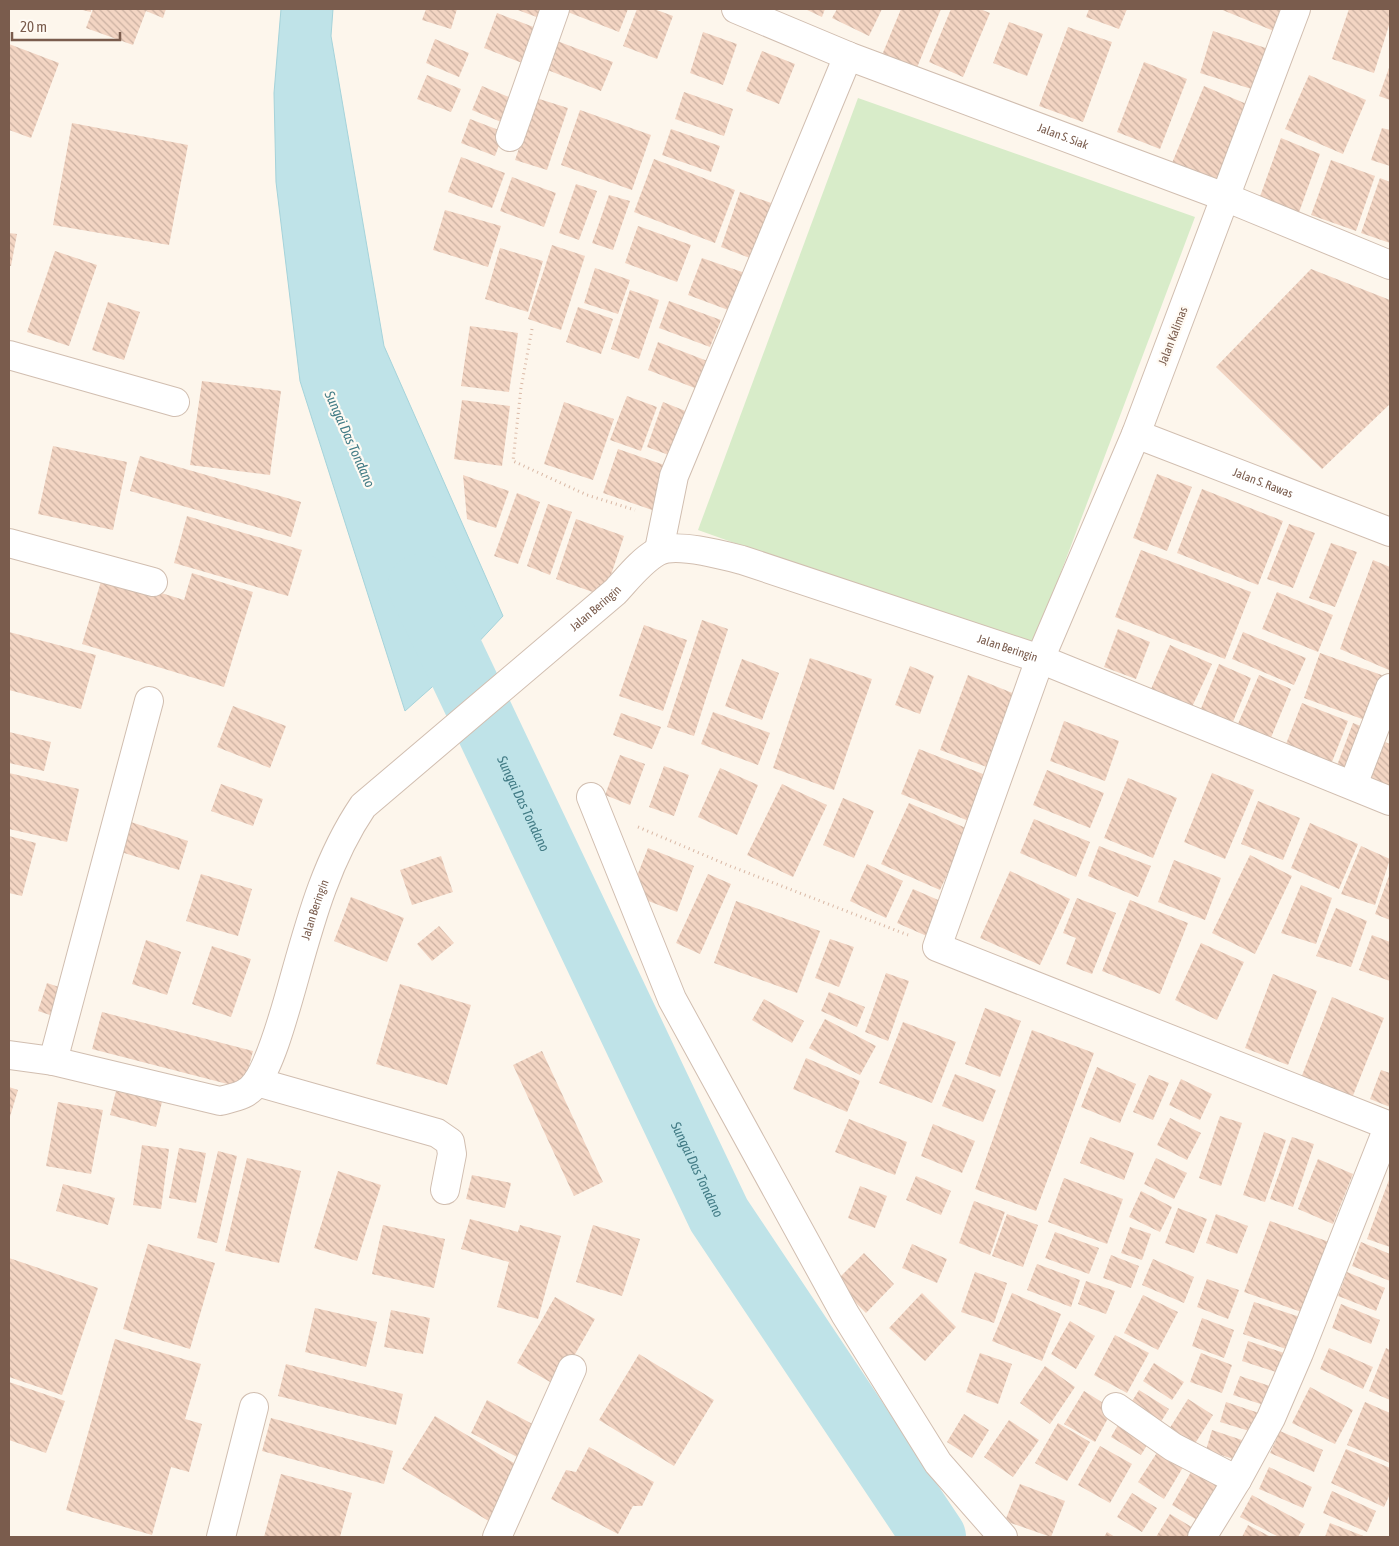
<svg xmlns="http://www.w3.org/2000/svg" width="1399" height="1546" viewBox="0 0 1399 1546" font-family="'Asap Condensed',sans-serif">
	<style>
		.pitch { fill: #d8ecc9 }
		.water { fill: #bfe3e8; stroke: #a5d3da }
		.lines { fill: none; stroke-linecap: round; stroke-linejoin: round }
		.river { stroke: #bfe3e8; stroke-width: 64 }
		.building { fill: url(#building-back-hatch) }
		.minor-casing { stroke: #d1beb0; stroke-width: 30 }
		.tertiary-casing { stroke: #d1beb0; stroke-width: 30 }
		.path { stroke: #d9b8a5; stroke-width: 3; stroke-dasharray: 1 4; stroke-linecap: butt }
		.minor { stroke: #fff; stroke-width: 28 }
		.tertiary { stroke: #fff; stroke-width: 28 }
		.labels { text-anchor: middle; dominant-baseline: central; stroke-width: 4.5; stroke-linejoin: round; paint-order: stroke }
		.street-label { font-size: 12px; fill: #7a5c4d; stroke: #fffaf3 }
		.water-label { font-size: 14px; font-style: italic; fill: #437c86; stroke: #fffaf3 }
	</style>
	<defs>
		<pattern id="building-back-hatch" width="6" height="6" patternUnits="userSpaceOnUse" patternTransform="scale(1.25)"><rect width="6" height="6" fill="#f3d5c3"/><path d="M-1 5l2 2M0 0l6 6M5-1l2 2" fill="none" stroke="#cab0a1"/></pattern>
	</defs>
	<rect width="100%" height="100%" fill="#fdf6ec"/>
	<path class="pitch" d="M858 98 1195 217 1032 649 698 530Z"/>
	<path class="water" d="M281 9H333L331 36 384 346 503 616 458 664 405 711 300 381 276 182 274 93Z"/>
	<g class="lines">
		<path class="river" id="s1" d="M420 586 719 1215 934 1537"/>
	</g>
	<path class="building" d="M78 9H91V12Z
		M93 9H166L163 18 146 11 133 45 86 28Z
		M426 9H457L451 29 422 20Z
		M515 9H555L550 22Z
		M560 9H628L619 32Z
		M637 9H654L673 16 657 59 623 46Z
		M805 9H825L822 17Z
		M837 9H882L869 36 832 18Z
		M901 9H941L916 70 882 55Z
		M951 9H980L990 13 963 77 929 62Z
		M1089 9H1127L1119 29 1086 17Z
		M1220 9H1285L1276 32Z
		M1349 9H1390V22L1374 73 1332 59Z
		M497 13 544 31 530 66 484 48Z
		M1009 22 1043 34 1027 76 993 63Z
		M1068 27 1112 42 1083 122 1039 106Z
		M1213 31 1272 50 1258 91 1200 73Z
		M703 32 737 44 723 85 690 73Z
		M435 39 469 53 459 77 426 63Z
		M557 41 613 62 601 91 545 69Z
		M9 44 59 63 31 138 9 130Z
		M762 51 795 64 779 104 746 91Z
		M1144 62 1187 79 1160 149 1117 132Z
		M1390 65V100L1379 96Z
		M427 75 461 89 451 112 417 99Z
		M1309 75 1366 100 1343 154 1285 129Z
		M482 86 516 100 506 124 472 110Z
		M1204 86 1249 105 1217 182 1172 163Z
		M684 92 733 109 724 136 675 119Z
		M536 98 568 108 547 170 515 160Z
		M580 110 651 135 632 190 561 165Z
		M470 119 504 132 495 156 461 143Z
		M72 123 188 145 169 245 53 225Z
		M1382 128 1390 130V166L1371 160Z
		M671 129 720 146 711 172 662 155Z
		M1281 138 1320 154 1297 218 1258 202Z
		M461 157 505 173 492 208 448 192Z
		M654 159 735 190 715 243 634 212Z
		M1331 160 1375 176 1356 231 1311 215Z
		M512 177 556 193 544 227 500 211Z
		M1380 178 1390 182V243L1361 233Z
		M576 184 597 191 579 240 559 233Z
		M740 192 774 204 755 260 721 247Z
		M609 195 630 201 613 250 592 243Z
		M445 210 501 226 488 267 433 250Z
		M638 226 691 245 677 282 625 263Z
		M9 233 17 234 11 266H9Z
		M552 245 585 256 561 330 528 319Z
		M500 248 543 261 528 312 485 299Z
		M55 251 97 265 69 346 27 332Z
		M702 258 745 273 731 311 688 295Z
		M595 268 630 280 618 314 584 303Z
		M1311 269 1390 300V404L1322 469 1216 367Z
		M630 290 659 300 639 359 611 349Z
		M669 301 721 320 710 347 659 328Z
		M108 302 140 312 124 360 92 350Z
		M578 307 613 319 601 354 566 342Z
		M470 326 518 333 509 392 461 386Z
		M658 342 710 362 700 390 648 370Z
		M202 381 281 391 270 475 190 465Z
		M627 396 657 407 641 451 610 440Z
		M462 400 510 406 502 466 454 459Z
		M564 402 614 419 593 480 544 464Z
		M663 402 693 414 677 458 647 447Z
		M53 446 127 462 113 530 38 514Z
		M618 449 670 467 655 511 603 493Z
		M140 456 301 502 291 537 130 491Z
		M1157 474 1192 487 1167 551 1133 538Z
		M463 475 509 491 496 528 467 519Z
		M1202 489 1283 521 1258 585 1177 553Z
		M517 493 540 502 518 564 494 556Z
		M548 504 572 512 550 575 527 566Z
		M187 516 302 550 288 596 174 563Z
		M576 519 624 536 604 596 556 579Z
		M1289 524 1315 533 1293 588 1267 579Z
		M1331 543 1357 552 1335 607 1309 598Z
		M1141 550 1251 592 1225 659 1115 617Z
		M1373 560 1390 567 1389 670 1340 649Z
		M192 573 253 592 224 687 82 644 103 575 184 600Z
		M1277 592 1333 615 1318 652 1262 629Z
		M702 620 728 629 694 736 667 727Z
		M644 625 687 640 663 711 619 696Z
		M1118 629 1150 642 1136 679 1104 667Z
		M9 632 96 655 81 709 9 690Z
		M1243 632 1306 658 1294 685 1232 659Z
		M1170 645 1212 664 1192 707 1151 689Z
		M1320 653 1390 678 1376 724 1304 698Z
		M810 658 872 679 834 790 773 768Z
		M742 659 779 673 762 720 725 706Z
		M1219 664 1251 678 1230 729 1198 716Z
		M910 666 934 676 920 714 895 705Z
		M968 675 1022 697 995 770 940 750Z
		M1259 675 1291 689 1270 740 1237 726Z
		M1302 703 1348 721 1332 762 1286 744Z
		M233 706 286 726 270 768 217 747Z
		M713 712 770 733 758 765 701 744Z
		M621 713 661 727 652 749 613 735Z
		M1064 721 1119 741 1105 781 1050 761Z
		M1353 723 1371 730 1355 774 1336 768Z
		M9 732 51 742 44 771 9 763Z
		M1375 738 1390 744V789L1360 776Z
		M919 749 988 776 969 821 901 794Z
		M620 755 645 764 630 805 605 795Z
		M664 766 689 775 674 816 649 807Z
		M720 768 758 785 737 835 698 817Z
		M1047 770 1104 793 1090 828 1033 805Z
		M9 773 79 789 67 842 9 829Z
		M1212 773 1254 790 1225 859 1184 842Z
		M1128 778 1177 798 1153 858 1104 838Z
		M221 784 263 799 253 826 211 811Z
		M782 784 827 805 793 877 747 855Z
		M843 798 874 811 854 858 823 845Z
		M1258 801 1300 818 1283 860 1241 844Z
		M909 803 968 829 940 890 881 864Z
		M1034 819 1090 842 1076 877 1020 853Z
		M131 822 188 841 179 870 121 852Z
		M1310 823 1358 844 1339 889 1291 868Z
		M9 836 36 843 22 896 9 893Z
		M1099 846 1151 866 1138 897 1088 876Z
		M1361 846 1390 859 1375 905 1341 894Z
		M648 848 694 866 677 912 630 894Z
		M1250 855 1292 876 1255 954 1212 933Z
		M441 856 453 892 412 905 400 870Z
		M1174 860 1221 878 1205 920 1158 902Z
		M867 864 903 881 886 918 850 901Z
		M1010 871 1070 899 1040 965 980 938Z
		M1390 873V920L1375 914Z
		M201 874 252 889 238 936 186 921Z
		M708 874 731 884 700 954 676 943Z
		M1301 885 1332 898 1316 944 1281 933Z
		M913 889 945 903 929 937 897 923Z
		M351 897 404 918 387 962 334 941Z
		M1077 898 1116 913 1092 974 1066 964 1076 938 1063 933Z
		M1130 900 1188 923 1160 994 1102 971Z
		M736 901 820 931 797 993 714 963Z
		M1336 908 1367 921 1351 967 1316 956Z
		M439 926 454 943 432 961 417 944Z
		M1372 935 1390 942V981L1359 970Z
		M830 939 854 947 839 987 815 978Z
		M146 940 181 952 167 995 132 984Z
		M1201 943 1244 962 1217 1020 1175 1000Z
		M212 946 251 959 231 1017 192 1004Z
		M886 973 909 981 888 1041 865 1032Z
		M1273 974 1317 991 1288 1065 1245 1048Z
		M47 983 59 987 50 1015 38 1011Z
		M400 984 471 1005 447 1085 376 1064Z
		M829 992 865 1007 857 1027 821 1011Z
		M1332 997 1384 1018 1352 1098 1301 1078Z
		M764 999 804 1021 792 1043 752 1020Z
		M985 1008 1021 1021 1000 1077 965 1064Z
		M102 1012 253 1051 243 1088 92 1049Z
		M825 1019 876 1046 860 1075 809 1048Z
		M903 1022 956 1042 932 1103 879 1083Z
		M1032 1030 1094 1053 1036 1211 975 1189Z
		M542 1051 603 1182 574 1196 513 1065Z
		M806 1058 860 1081 847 1112 793 1089Z
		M1097 1067 1136 1084 1120 1123 1081 1107Z
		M1381 1070 1390 1073V1107L1370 1099Z
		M955 1074 996 1090 983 1122 942 1106Z
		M1149 1075 1169 1083 1153 1120 1133 1112Z
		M1181 1079 1212 1094 1200 1120 1169 1105Z
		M9 1087 18 1090 9 1120Z
		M116 1091 162 1102 156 1127 110 1115Z
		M58 1102 103 1110 91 1174 46 1166Z
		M1220 1116 1242 1123 1221 1186 1199 1178Z
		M1170 1118 1201 1133 1187 1160 1157 1145Z
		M849 1119 907 1142 895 1175 835 1152Z
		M933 1124 975 1141 962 1173 921 1156Z
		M1264 1132 1286 1140 1265 1202 1243 1195Z
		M1090 1137 1134 1153 1124 1180 1080 1163Z
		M1292 1137 1314 1144 1293 1207 1270 1199Z
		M142 1145 169 1149 161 1209 133 1205Z
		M179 1148 206 1153 196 1203 169 1198Z
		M218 1151 237 1156 217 1243 197 1238Z
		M247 1158 301 1171 279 1263 225 1251Z
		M1156 1158 1187 1173 1174 1199 1144 1184Z
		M1318 1159 1353 1174 1333 1224 1298 1209Z
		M338 1171 381 1185 357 1261 314 1248Z
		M472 1175 511 1183 505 1208 466 1199Z
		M916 1176 951 1191 941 1215 906 1200Z
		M1390 1177V1247L1367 1239Z
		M1064 1178 1123 1199 1107 1244 1048 1222Z
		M63 1184 115 1198 108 1225 56 1211Z
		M860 1186 887 1196 875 1228 848 1218Z
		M1141 1191 1172 1207 1160 1232 1129 1217Z
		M974 1201 1005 1212 990 1255 959 1243Z
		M1178 1208 1207 1219 1194 1253 1165 1243Z
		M1007 1214 1038 1225 1023 1267 992 1256Z
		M1216 1214 1248 1226 1237 1254 1206 1243Z
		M470 1219 518 1232 520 1225 561 1236 538 1319 497 1307 509 1262 461 1249Z
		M1270 1221 1335 1244 1310 1315 1244 1292Z
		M383 1225 445 1239 434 1288 372 1274Z
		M593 1225 640 1239 622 1296 576 1282Z
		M1130 1227 1151 1234 1142 1260 1121 1253Z
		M1055 1232 1099 1248 1089 1274 1045 1258Z
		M1361 1242 1390 1254V1281L1352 1266Z
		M148 1244 215 1263 190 1349 123 1329Z
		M912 1244 947 1259 937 1283 902 1268Z
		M864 1253 894 1284 866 1313 835 1282Z
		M1111 1255 1139 1266 1131 1288 1103 1278Z
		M9 1258 98 1288 62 1395 9 1377Z
		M1153 1259 1194 1277 1184 1303 1142 1285Z
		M1037 1264 1080 1280 1071 1307 1027 1290Z
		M975 1272 1007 1283 994 1323 961 1312Z
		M1347 1272 1385 1288 1376 1311 1338 1296Z
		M1207 1279 1239 1290 1228 1319 1197 1307Z
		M1086 1281 1115 1291 1106 1314 1078 1304Z
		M922 1293 956 1327 925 1361 889 1328Z
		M1012 1293 1061 1314 1042 1361 992 1341Z
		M1143 1295 1178 1312 1158 1350 1124 1333Z
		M555 1297 595 1319 557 1386 517 1363Z
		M1254 1302 1300 1317 1289 1350 1243 1334Z
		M1341 1304 1380 1320 1371 1344 1332 1328Z
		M315 1308 377 1322 366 1367 305 1352Z
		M391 1310 430 1318 423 1354 384 1347Z
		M1202 1318 1234 1330 1224 1358 1192 1346Z
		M1070 1321 1095 1336 1076 1369 1051 1354Z
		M1115 1335 1149 1353 1127 1393 1094 1375Z
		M115 1339 201 1364 185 1419 202 1424 189 1472 171 1467 152 1535 66 1510Z
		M1248 1341 1284 1353 1279 1373 1242 1361Z
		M1329 1348 1373 1367 1363 1389 1320 1369Z
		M1386 1348 1390 1350V1400L1369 1391Z
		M980 1353 1012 1364 998 1404 966 1392Z
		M1201 1353 1232 1365 1222 1393 1190 1382Z
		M639 1354 714 1400 674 1466 599 1420Z
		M1154 1363 1184 1382 1172 1400 1143 1381Z
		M286 1364 403 1394 396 1425 278 1396Z
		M1045 1366 1075 1387 1050 1424 1020 1403Z
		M1240 1376 1276 1388 1270 1407 1233 1395Z
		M9 1382 65 1401 46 1453 9 1440Z
		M1310 1387 1353 1410 1335 1444 1292 1423Z
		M1139 1390 1169 1409 1157 1428 1127 1409Z
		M1084 1391 1113 1409 1095 1442 1064 1424Z
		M1188 1399 1213 1415 1191 1450 1166 1434Z
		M487 1400 540 1428 523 1460 471 1433Z
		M1226 1402 1262 1414 1256 1433 1220 1422Z
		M1365 1402 1390 1413V1463L1347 1445Z
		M964 1414 989 1430 972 1458 947 1442Z
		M435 1416 524 1469 492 1523 402 1469Z
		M271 1418 393 1451 384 1484 262 1451Z
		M1122 1418 1152 1437 1141 1455 1111 1437Z
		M1009 1420 1039 1440 1013 1477 984 1457Z
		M1058 1423 1090 1442 1067 1481 1035 1463Z
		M1212 1430 1248 1442 1242 1462 1206 1450Z
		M1280 1431 1323 1450 1314 1472 1270 1453Z
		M1100 1446 1132 1464 1110 1503 1078 1485Z
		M589 1447 654 1482 642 1506H633L618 1534 551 1499 566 1470 576 1472Z
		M1160 1448 1185 1464 1164 1499 1138 1482Z
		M1346 1449 1390 1468V1494L1384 1507 1331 1483Z
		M1195 1465 1228 1484 1204 1524 1172 1505Z
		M1269 1467 1312 1487 1303 1508 1259 1489Z
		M281 1474 352 1493 340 1537H264Z
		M1020 1484 1065 1501 1051 1537 1005 1521Z
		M1332 1491 1376 1511 1367 1532 1323 1513Z
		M1132 1493 1157 1508 1142 1532 1117 1517Z
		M1252 1495 1305 1524 1298 1537H1279L1240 1517Z
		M1170 1514 1195 1529 1190 1537H1156Z
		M1330 1523 1366 1537H1325Z
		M1248 1525 1271 1537H1242Z
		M1107 1532 1115 1537H1104Z"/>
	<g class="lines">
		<g class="minor-casing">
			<g id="minor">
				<path id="s2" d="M736 9 848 56 1225 197 1390 265"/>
				<path d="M1296 9 1136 434 1040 659 937 947 1390 1126"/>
				<path d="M510 137 555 9"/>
				<path d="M9 355 175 402"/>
				<path id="s3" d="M1136 434 1390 532"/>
				<path d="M9 543 153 582"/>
				<path d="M659 550 674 476 848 56"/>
				<path d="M1353 785 1390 688"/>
				<path d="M591 797 672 999 845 1314 938 1463 1003 1537"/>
				<path d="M53 1061 149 701"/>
				<path d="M257 1082 437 1133 450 1142 452 1154 445 1190"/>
				<path d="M1116 1407 1173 1447 1237 1480"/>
				<path d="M221 1537 254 1407"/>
				<path d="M497 1537 572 1369"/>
				<path d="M1202 1537 1237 1480 1271 1418 1299 1353 1389 1125"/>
			</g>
		</g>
		<g class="tertiary-casing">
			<g id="tertiary">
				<path id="s4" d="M9 1055 53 1061 220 1101C235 1097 247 1096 256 1083 271 1063 284 1014 291 990 309 926 325 862 363 806L615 592C628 578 641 561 657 552 674 542 723 555 742 560L1040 659 1390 801"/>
			</g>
		</g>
		<path class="path" d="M532 329 521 388 513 461 587 495 635 510
			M638 827 730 866 908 935"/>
		<use href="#minor" class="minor"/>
		<use href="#tertiary" class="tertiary"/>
	</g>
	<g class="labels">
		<g class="street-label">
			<text stroke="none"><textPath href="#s2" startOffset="351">Jalan S. Siak</textPath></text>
			<text transform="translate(1173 336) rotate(-69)">Jalan Kalimas</text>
			<text stroke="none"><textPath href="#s3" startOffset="136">Jalan S. Rawas</textPath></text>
			<text stroke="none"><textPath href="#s4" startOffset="861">Jalan Beringin</textPath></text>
			<text stroke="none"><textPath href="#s4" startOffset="1311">Jalan Beringin</textPath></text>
			<text stroke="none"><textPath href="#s4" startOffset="441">Jalan Beringin</textPath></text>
		</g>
		<g class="water-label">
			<text transform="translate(350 439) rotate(66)">Sungai Das Tondano</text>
			<text stroke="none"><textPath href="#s1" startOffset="241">Sungai Das Tondano</textPath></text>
			<text stroke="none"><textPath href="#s1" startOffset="646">Sungai Das Tondano</textPath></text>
		</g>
	</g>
	<rect width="1399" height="1546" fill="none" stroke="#7a5c4d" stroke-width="20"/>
	<path d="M12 32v8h108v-8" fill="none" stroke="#7a5c4d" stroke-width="2.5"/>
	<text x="20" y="32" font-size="15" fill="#7a5c4d" stroke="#fffaf3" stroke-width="4" paint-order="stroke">20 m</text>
</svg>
